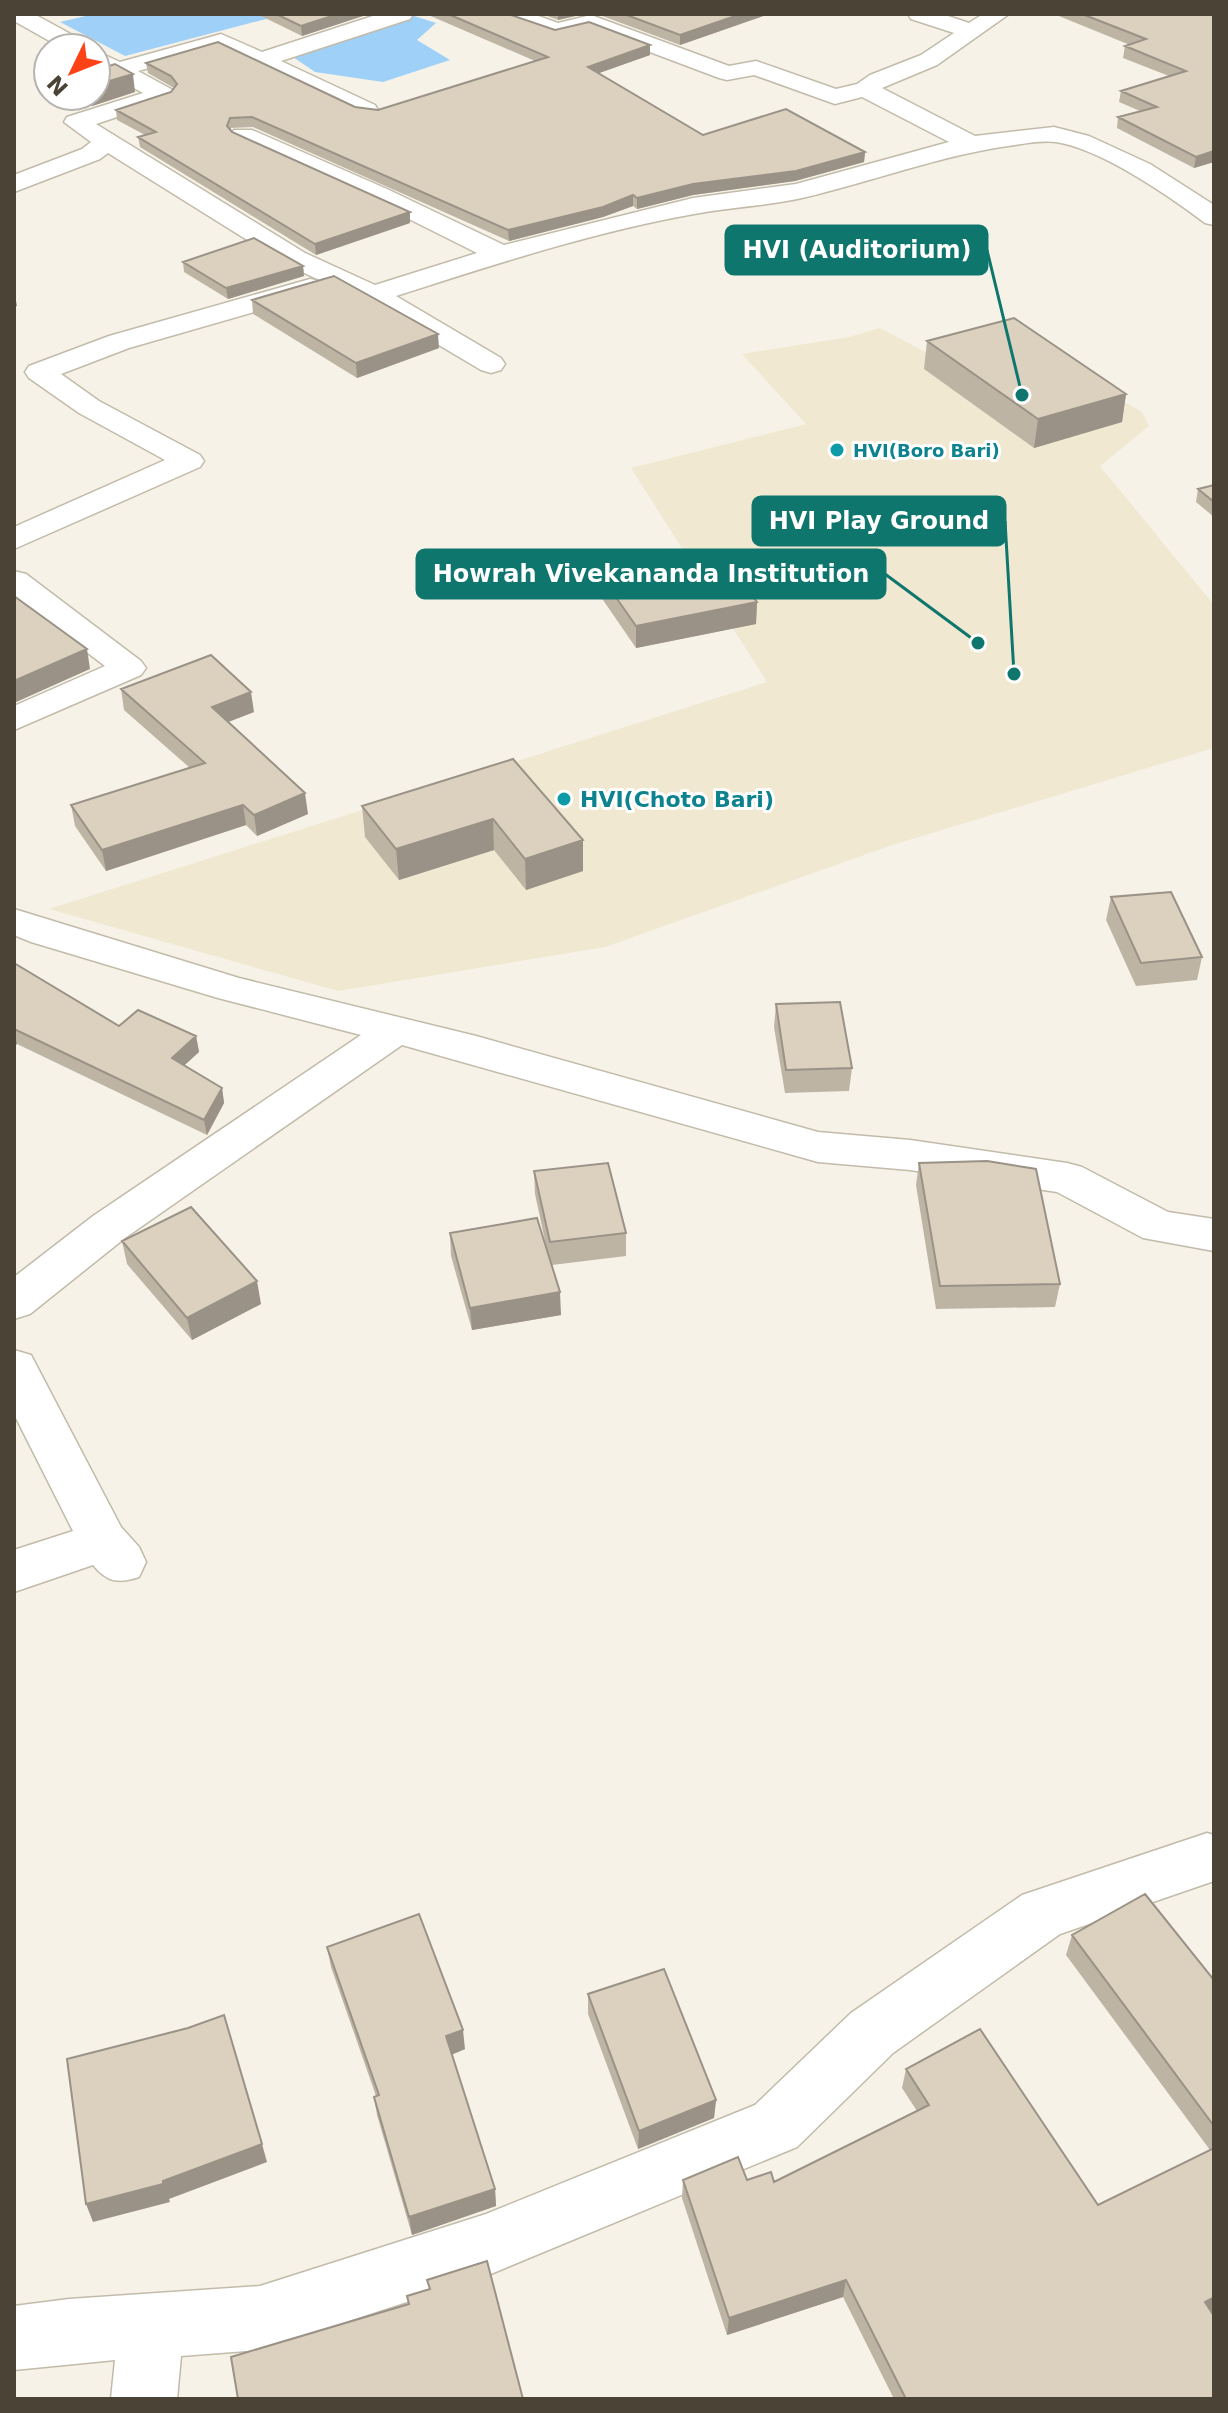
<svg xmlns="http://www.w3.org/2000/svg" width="1228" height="2413" viewBox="0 0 1228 2413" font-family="'DejaVu Sans',sans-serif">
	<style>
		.education { fill: #f0e8d1 }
		.water { fill: #9fd1f8 }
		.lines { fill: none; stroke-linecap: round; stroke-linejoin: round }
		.minor-casing { stroke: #c2bba9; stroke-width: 3 }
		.minor { fill: #fff; fill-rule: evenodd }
		.wall { fill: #bdb4a4 }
		.shaded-wall { fill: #9a9286 }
		.building { fill: #dcd1bf; stroke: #9a9286; stroke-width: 2 }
		.culture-dot { fill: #0f9aa8; stroke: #fff; stroke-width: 3 }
		.labels { text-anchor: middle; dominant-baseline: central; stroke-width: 6; stroke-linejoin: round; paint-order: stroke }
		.far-culture-label { font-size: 18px; font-weight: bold; fill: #0d838f; stroke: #fff; text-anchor: start }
		.culture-label { font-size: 22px; font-weight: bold; fill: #0d838f; stroke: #fff; text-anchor: start }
		.leader { fill: none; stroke: #0f766e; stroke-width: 3 }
		.callout-dot { fill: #0f766e; stroke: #fff; stroke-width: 3 }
		.callout { fill: #0f766e; stroke: #0f766e; stroke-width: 3 }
		.callout-label { font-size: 24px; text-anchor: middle; font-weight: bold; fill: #fff }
	</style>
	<rect width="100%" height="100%" fill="#f6f2e8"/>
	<path class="education" d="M880 328 929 354 1016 338 1142 412 1149 426 1100 466 1214 605V748L892 845 605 947 338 991 49 909 767 682 631 468 806 424 742 354 849 337Z"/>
	<path class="water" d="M94 14H285L125 56 60 22Z
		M408 14 436 23 417 40 450 60 383 82 315 72 290 55Z"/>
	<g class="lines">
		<g class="minor-casing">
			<path id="minor" d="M14 14H34L87 43 90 48H62L14 21Z
				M379 14H413L410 19 281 61 375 105 378 110 375 115H357L219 49 138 71 171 89 175 94 171 99 96 124 305 253 375 285 477 253 369 199 234 140 231 135 234 130H252L387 189 504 245 693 198 796 184 949 142 862 97 835 104 754 75 727 80 719 78 589 29 556 37 504 19 501 14H533L558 23 591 15 729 66 756 61 836 89 857 84 870 75 921 55 954 33 911 19 908 14H942L969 23 983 14H1009L937 65 882 88 975 136 1054 127 1089 136 1150 164 1214 205V225L1205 223C1168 195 1101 149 1056 142 1040 140 1023 144 1008 146 938 156 871 182 802 198 767 206 730 207 694 214 593 232 493 265 396 296L501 358 505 364 501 370 491 373 481 370 363 300 287 265 108 153 100 159 14 192V175L82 149 91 142 64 122 67 117 143 93 96 67V51L120 62 221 34 262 52Z
				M310 279 320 281 324 287 320 293 129 348 61 374 99 401 200 455 204 461 200 467 14 549V527L165 460 79 413 29 378 25 372 29 366 109 336Z
				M14 571 26 574 141 661 146 668 141 675 14 730V706L105 666 14 597Z
				M14 909 239 978 476 1036 818 1132 910 1140 1067 1163 1082 1167 1168 1212 1214 1219V1251L1143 1238 1057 1192 910 1170 818 1162 402 1045 125 1238 30 1314 14 1319V1277L93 1216 361 1035 218 998 31 942 14 935Z
				M14 1350 31 1355 121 1527 139 1547 146 1562 139 1577C118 1584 107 1582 93 1565L14 1592V1550L73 1531 14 1414Z
				M1207 1833 1214 1835V1881L1060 1934 893 2053 797 2147 486 2276 260 2350 181 2356 177 2399H111L115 2360 14 2370V2306L69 2299 260 2286 486 2214 755 2105 851 2013 1022 1895Z"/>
		</g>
		<use href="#minor" class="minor"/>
	</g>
	<path class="wall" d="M257 14H369L302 36Z
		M426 14H508L555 30 650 55 599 73 703 135 865 152 864 162 795 181 693 195 637 209 633 206 603 217 509 241 253 127 231 128V131L232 132 410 212V223L316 255 140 147 138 137 145 135 117 120 116 110 171 92 174 88 148 73 146 63 355 107 378 110 535 61Z
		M542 14H584L558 20Z
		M597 14H769L680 45Z
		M1054 14H1214V162L1194 168 1117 128 1118 117 1140 111 1119 102 1121 91 1169 76 1123 58 1125 46 1130 45Z
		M135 92 92 106 74 96H96Z
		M183 262 303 266 304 276 228 299 184 272Z
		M252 300 439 348 357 378 253 314Z
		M927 341 1126 394 1122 422 1034 448 924 369Z
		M1214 485V517L1196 502 1198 489Z
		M601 576 757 602 756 624 636 648 601 597Z
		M121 689 254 712 228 722 308 814 257 836 246 825 106 871 75 826 71 805 190 768 124 710Z
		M513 759 583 840V871L526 890 494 850 399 880 365 837 362 806Z
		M1111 897 1202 957 1197 980 1136 986 1106 920Z
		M14 963 119 1026 196 1036 199 1052 184 1065 222 1088 224 1103 207 1135 17 1044 14 1046Z
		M776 1004 852 1068 849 1091 785 1093 774 1027Z
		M919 1163 1060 1284 1055 1307 936 1309 916 1185Z
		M534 1171 626 1233V1256L552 1265 561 1315 472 1330 451 1256 450 1233 547 1250 535 1194Z
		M122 1241 261 1304 192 1340 127 1264Z
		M1072 1935 1214 1980V2309L1211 2311 1214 2399H894L843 2297 727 2335 682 2198 683 2180H747L774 2182 917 2111 902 2088 906 2069 1098 2205 1210 2150 1066 1955Z
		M327 1947 465 2049 452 2054 495 2189 496 2206 412 2235 377 2115 374 2097 376 2096 331 1967Z
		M588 1994 716 2100 714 2118 638 2149 588 2014Z"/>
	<path class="shaded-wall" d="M338 14H369L302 36 301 26Z
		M558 14H584L558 20Z
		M741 14H769L680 45V35Z
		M650 45V55L588 77V67Z
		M133 74 135 92 92 106 90 96H96V85Z
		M1214 151V162L1194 168 1196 157Z
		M865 152 864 162 795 181 693 195 637 209V198L693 184Z
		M633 195V206L603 217 509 241 508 230Z
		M410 212V223L316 255 315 244Z
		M303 266 304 276 228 299 226 288Z
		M14 290 17 306 14 307Z
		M438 334 439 348 357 378 356 363Z
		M1126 394 1122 422 1034 448 1038 419Z
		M757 602 756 624 636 648V626Z
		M87 649 90 669 14 703V681Z
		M251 692 254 712 215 727 212 707Z
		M305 793 308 814 257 836 254 815Z
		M243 805 246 825 106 871 102 850Z
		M493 819 494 850 399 880 396 849Z
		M583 840V871L526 890 525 859Z
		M14 1031 17 1044 14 1046Z
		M196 1036 199 1052 175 1074 172 1058Z
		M222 1088 224 1103 207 1135 204 1120Z
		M257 1281 261 1304 192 1340 187 1318Z
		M560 1292 561 1315 472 1330 470 1308Z
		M463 2030 465 2049 449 2056 446 2036Z
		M716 2100 714 2118 638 2149 639 2131Z
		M262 2144 267 2162 169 2199 170 2202 93 2222 86 2204 163 2181Z
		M495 2189 496 2206 412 2235 409 2217Z
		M846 2280 843 2297 727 2335 729 2318Z
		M1214 2297V2309L1196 2319 1205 2302Z"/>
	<path class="building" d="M276 14H338L301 26Z
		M448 14H508L555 30 589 22 650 45 588 67 703 135 786 109 865 152 796 171 693 184 637 198 633 195 603 207 508 230 252 117 230 118 227 126 232 132 410 212 315 244 138 137 156 132 116 110 171 92 177 84 171 76 146 63 218 42 355 107 378 110 548 57Z
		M624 14H741L680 35Z
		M1082 14H1214V151L1196 157 1118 117 1157 107 1121 91 1186 71 1125 46 1146 39Z
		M115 64 133 74 96 85V70Z
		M254 238 303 266 226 288 183 262Z
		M334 276 438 334 356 363 252 300Z
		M1014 318 1126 394 1038 419 927 341Z
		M1214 485V502L1198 489Z
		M720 553 757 602 636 626 601 576Z
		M14 596 87 649 14 681Z
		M211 655 251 692 212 707 305 793 254 815 243 805 102 850 71 805 205 763 121 689Z
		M513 759 583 840 525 859 493 819 396 849 362 806Z
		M1171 892 1202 957 1141 963 1111 897Z
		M14 963 119 1026 138 1010 196 1036 172 1058 222 1088 204 1120 14 1029Z
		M840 1002 852 1068 786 1070 776 1004Z
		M987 1161 1036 1169 1060 1284 940 1286 919 1163Z
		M608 1163 626 1233 550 1242 534 1171Z
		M191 1207 257 1281 187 1318 122 1241Z
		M537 1218 560 1292 470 1308 450 1233Z
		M1145 1894 1214 1980V2126L1072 1935Z
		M419 1914 463 2030 446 2036 495 2189 409 2217 374 2097 379 2095 327 1947Z
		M664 1969 716 2100 639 2131 588 1994Z
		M224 2015 262 2144 163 2181V2184L86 2204 67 2059 188 2028Z
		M980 2029 1098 2205 1214 2148V2297L1205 2302 1214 2316V2399H906L846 2280 729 2318 683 2180 738 2157 747 2180 771 2172 774 2182 929 2105 906 2069Z
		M487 2261 523 2399H238L231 2357 409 2304 407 2296 430 2289 427 2280Z"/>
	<g class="culture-dot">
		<circle cx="837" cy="450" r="8"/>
		<circle cx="564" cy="799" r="8"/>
	</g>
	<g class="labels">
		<g class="far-culture-label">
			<text x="853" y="450">HVI(Boro Bari)</text>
		</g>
		<g class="culture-label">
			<text x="580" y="799">HVI(Choto Bari)</text>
		</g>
	</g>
	<path class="leader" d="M1022 395L987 250M1014 674L1005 521M978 643L885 574"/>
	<g class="callout-dot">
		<circle cx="1022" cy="395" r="8"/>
		<circle cx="1014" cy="674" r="8"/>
		<circle cx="978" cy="643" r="8"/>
	</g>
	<g class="callout">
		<rect x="726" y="226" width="261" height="48" rx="8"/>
		<rect x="753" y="497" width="252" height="48" rx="8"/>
		<rect x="417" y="550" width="468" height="48" rx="8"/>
	</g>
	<g class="callout-label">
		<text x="857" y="258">HVI (Auditorium)</text>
		<text x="879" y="529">HVI Play Ground</text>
		<text x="651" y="582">Howrah Vivekananda Institution</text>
	</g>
	<rect width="1228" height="2413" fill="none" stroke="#4a4336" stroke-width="32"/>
	<g transform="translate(72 72) rotate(227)"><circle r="38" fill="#ffffff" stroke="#b7b4af" stroke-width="2"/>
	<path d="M0-6L14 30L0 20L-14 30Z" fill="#ff4116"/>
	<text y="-12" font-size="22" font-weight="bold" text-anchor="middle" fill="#4a4336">N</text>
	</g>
</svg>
